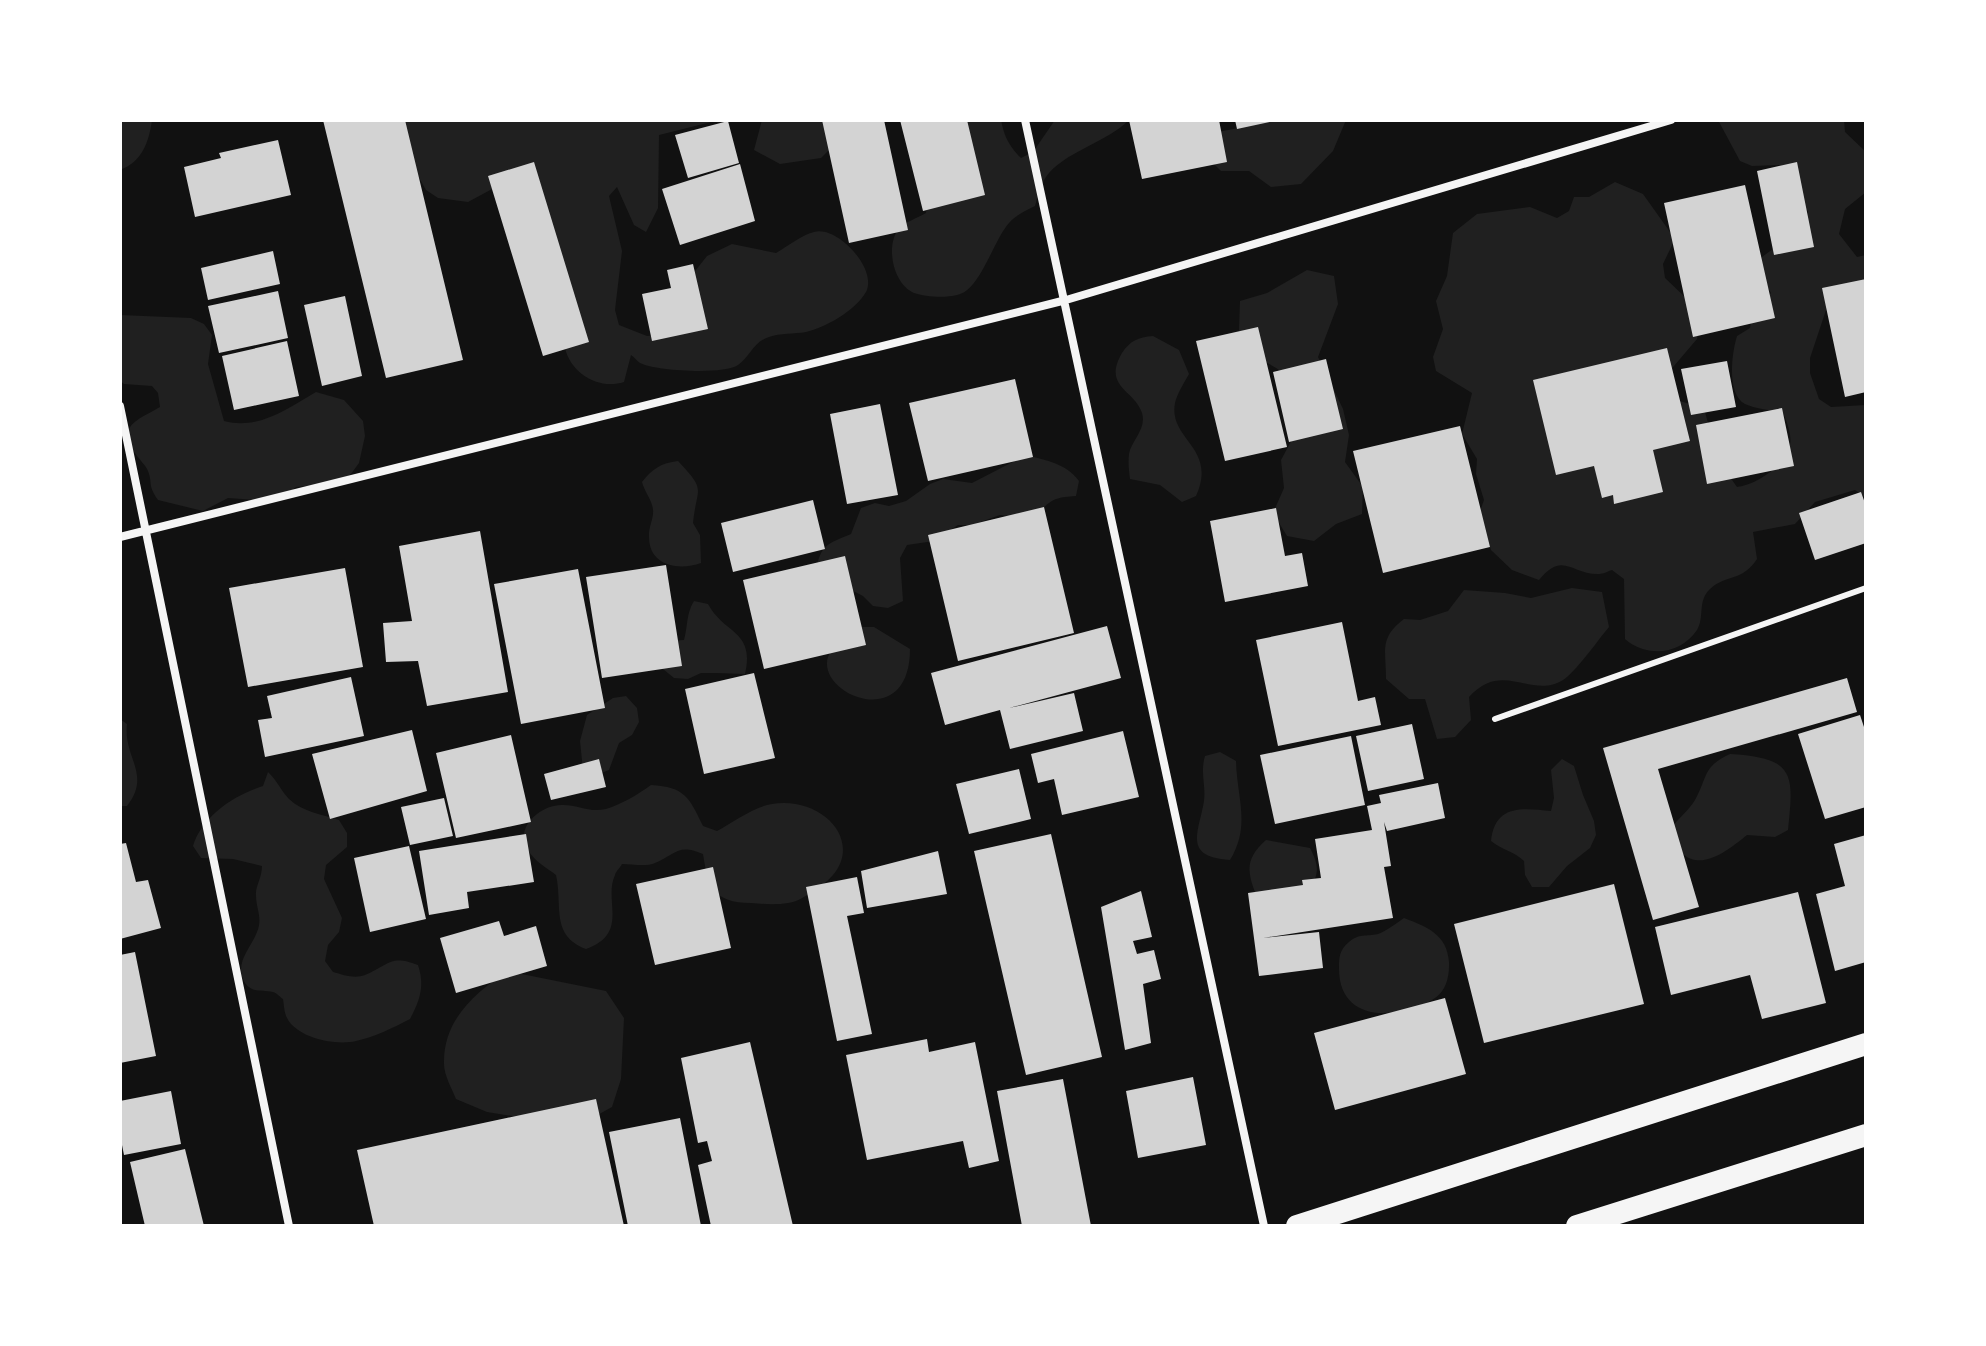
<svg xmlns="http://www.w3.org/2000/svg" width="1986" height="1346" viewBox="0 0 1986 1346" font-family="Overpass,sans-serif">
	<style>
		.green { fill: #202020 }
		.building { fill: #d3d3d3 }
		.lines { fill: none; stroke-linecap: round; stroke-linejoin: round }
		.service { stroke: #f5f5f5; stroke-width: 6 }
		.minor { stroke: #f5f5f5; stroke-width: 8 }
		.trunk { stroke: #f5f5f5; stroke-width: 22 }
	</style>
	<rect width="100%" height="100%" fill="#111"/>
	<path class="green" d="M120 120H152C149 142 142 162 120 170Z
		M400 120H719L659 135 658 208 646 232 634 225 617 187 609 196 622 251 615 310 619 325 647 336 677 334 688 280 707 256 732 244 776 253C787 247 801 235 814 232 837 225 878 269 866 292 856 310 825 328 806 332 794 334 780 333 769 337 753 342 750 357 738 365 723 375 656 371 640 363 637 361 634 357 631 355L624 382C599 390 571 374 565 348 560 325 560 300 558 277L510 249 520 182 507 181 468 202 438 198 426 190 399 142Z
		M762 120H838L832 147 821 158 780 164 754 150Z
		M943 120H1001C1004 136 1009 146 1021 158L1033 152 1055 120H1129C1109 141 1062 153 1046 177 1040 185 1038 197 1035 206 1025 211 1016 215 1009 223 993 241 980 291 957 295 946 298 925 297 914 293 893 284 885 246 899 228 905 222 918 218 926 213L928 184Z
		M1248 120H1346L1333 151 1301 184 1271 187 1249 171H1221L1211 161 1213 133 1243 127Z
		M1718 120H1844L1845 132 1866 152V192L1845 209 1839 234 1857 257 1866 255V278L1828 304 1810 358V373L1819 399 1831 407 1866 405V498L1855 490 1815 502 1795 524 1753 532 1757 559C1742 582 1726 574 1710 589 1697 601 1705 617 1697 630 1680 655 1647 658 1625 639L1624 579 1612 570C1608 571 1604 574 1599 574 1572 575 1563 550 1539 580L1512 570 1491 550 1479 514 1484 500 1476 474 1477 459 1462 434 1472 393 1436 371 1433 357 1443 329 1436 301 1447 276 1453 233 1477 214 1530 207 1557 218 1569 211 1574 197H1589L1615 182 1643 194 1675 239 1663 264 1665 278 1685 297 1701 324 1697 339 1668 373 1676 400 1704 408C1711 435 1719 464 1737 487 1757 485 1784 466 1790 445 1792 435 1787 422 1783 413 1771 410 1756 409 1745 404 1726 394 1732 352 1737 336L1750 328 1752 315 1771 293 1757 270 1762 257 1807 224 1808 211 1788 192 1779 165 1752 166 1740 161Z
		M1307 270 1334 276 1338 304 1318 357 1343 409 1349 435 1345 462 1363 487 1362 514 1336 524 1314 541 1287 536 1273 513 1284 488 1281 460 1308 410C1293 376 1285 371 1251 355L1239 330 1240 301 1267 293Z
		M120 315 191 318 204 324 212 335 208 364 224 421C259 430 287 409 316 392L344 400 363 421 365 436 359 463 351 474 338 483 296 487 284 497 269 501 228 498 203 511 158 500C147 484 153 484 148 471 146 466 140 460 137 456 115 426 136 421 160 407L158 393 152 386 124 384 120 381Z
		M1153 336 1179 350 1189 374C1184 383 1177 394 1175 403 1168 440 1218 447 1196 496L1182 502 1160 485 1130 479C1129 471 1128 463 1129 454 1131 441 1147 429 1142 413 1135 390 1102 387 1122 353 1130 341 1138 337 1153 336Z
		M1026 455C1047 461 1066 463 1079 481L1076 496C1058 497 1049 499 1039 514L1026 518 1000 515 972 525H958L934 541 907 545 900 558 903 601 888 608 873 606 863 596 816 572C820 544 828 544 851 534L861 508 875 503 889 506 906 501 930 484 943 479 972 483Z
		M678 461C707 492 697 485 693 523L700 535 701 563C679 571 649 566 649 537 648 526 656 516 652 505 650 498 644 490 642 482 652 469 661 463 678 461Z
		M1572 588 1602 592 1609 627C1598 640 1575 673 1563 680 1531 700 1503 659 1469 697L1471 720 1455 737 1437 739 1425 699H1409L1386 679C1386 650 1379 638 1404 619L1420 620 1448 611 1464 590 1505 593 1531 598Z
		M694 601 708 604C725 635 755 630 745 674L716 673H701L688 679 674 678 663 669 662 654 668 641 684 640C688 625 686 614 694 601Z
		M859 627H874L910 649C910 734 816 694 828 657 833 643 848 635 859 627Z
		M626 696 637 708 639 722 632 735 619 743 609 770 596 775 583 770 580 741 587 715 613 698Z
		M120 719 127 724C123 758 152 774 127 806H120Z
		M1220 752 1236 761C1237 799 1251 825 1230 860 1182 857 1199 832 1204 801 1206 785 1200 772 1205 756Z
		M1730 754C1795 758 1794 773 1788 830L1775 837 1747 835C1732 847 1703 872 1683 854 1678 849 1674 837 1670 831 1677 818 1688 812 1695 800 1708 777 1702 767 1730 754Z
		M1562 759 1574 766 1583 795 1594 821 1596 835 1590 848 1567 866 1549 887H1532L1525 875 1524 861C1514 851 1502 850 1491 841 1495 804 1522 808 1551 811L1554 798 1551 770Z
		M268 772C277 780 281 791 289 799 303 812 321 814 339 820L347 833V847L326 865 324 879 342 918 339 932 328 945 325 961 333 972C343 975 355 979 365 975 389 965 390 954 418 965 425 986 420 1000 410 1019 393 1028 374 1037 356 1041 336 1046 297 1038 287 1018 284 1012 284 1005 283 999 280 997 277 993 273 992 263 989 253 994 245 983 233 964 251 948 257 932 263 918 256 909 256 895 255 887 262 878 262 866L233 859 201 858 193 846C202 816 234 795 263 786Z
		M651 785C685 787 689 797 703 826L717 831C734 822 753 807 772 804 828 795 875 853 815 890 807 895 798 902 788 903 776 905 763 904 751 903 713 903 708 886 703 854 678 843 676 854 655 863 646 867 632 864 622 864 620 868 616 871 615 875 603 901 630 933 586 949 550 935 563 906 556 875 547 868 534 861 528 850 513 828 541 804 563 805 578 805 590 813 606 809 622 804 637 795 651 785Z
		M1266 840 1310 848C1319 865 1320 875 1308 890L1255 892C1246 869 1247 857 1266 840Z
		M1404 918C1427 927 1447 934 1449 962 1450 996 1432 1003 1404 1010 1372 1019 1339 1009 1339 969 1339 958 1339 950 1349 942 1359 933 1366 937 1378 934 1386 931 1397 923 1404 918Z
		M507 971 606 991 624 1018 621 1079 612 1107 583 1123H556L487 1112 456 1099C452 1089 444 1075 444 1064 443 1020 474 994 507 971Z"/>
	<path class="building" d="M323 120H405L463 360 386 378Z
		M822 120H884L908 230 849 243Z
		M900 120H967L985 195 923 211Z
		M1129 120H1219L1227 162 1142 179Z
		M1235 120H1274V121L1237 129Z
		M728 121 739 163 688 178 675 135Z
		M278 140 291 195 195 217 184 167 221 158 219 153Z
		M534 162 589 342 543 356 488 176Z
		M1797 162 1814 247 1774 255 1757 171Z
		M740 164 755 221 680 245 662 189Z
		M1745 185 1775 318 1693 337 1664 203Z
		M273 251 280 284 208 300 201 268Z
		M693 264 708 329 652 341 642 294 671 288 667 270Z
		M1866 279V392L1845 397 1822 288Z
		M278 291 288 338 219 353 208 306Z
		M345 296 362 376 322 386 304 305Z
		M1258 327 1287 447 1225 461 1196 341Z
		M287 341 299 396 234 410 222 356Z
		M1667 348 1690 441 1653 450 1663 492 1614 504 1613 495 1602 498 1594 466 1556 475 1533 380Z
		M1326 359 1343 429 1289 442 1273 372Z
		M1727 361 1736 407 1691 415 1681 369Z
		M1015 379 1033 457 928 481 909 403Z
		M880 404 898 495 847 504 830 414Z
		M1782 408 1794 466 1707 484 1696 425Z
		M1460 426 1490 547 1383 573 1353 451Z
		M1861 492 1866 506V543L1815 560 1799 513Z
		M813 500 825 549 733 572 721 523Z
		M1044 507 1074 633 958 661 928 535Z
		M1276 508 1285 556 1302 553 1308 586 1225 602 1210 521Z
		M480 531 508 692 427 706 418 661 386 662 383 623 412 621 399 546Z
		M845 556 866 645 764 669 743 580Z
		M666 565 682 666 602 678 586 577Z
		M345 568 363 667 248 687 229 588Z
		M578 569 605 708 521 724 494 584Z
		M1342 622 1358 701 1375 697 1381 725 1278 746 1256 640Z
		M1107 626 1121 678 1009 708 1074 693 1083 731 1010 749 1000 710 945 725 931 673Z
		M754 673 775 758 704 774 685 689Z
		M351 677 364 736 265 757 258 720 272 718 267 696Z
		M1847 678 1857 712 1658 769 1699 907 1653 920 1603 748Z
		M1860 715 1866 733V807L1825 819 1798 734Z
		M1412 724 1424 779 1368 791 1356 736Z
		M412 730 427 791 330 819 312 754Z
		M1123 731 1139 797 1062 815 1054 779 1038 783 1031 754Z
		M511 735 531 822 456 838 436 753Z
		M1351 736 1365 805 1275 824 1260 755Z
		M599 759 606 787 551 800 544 774Z
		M1019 769 1031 819 969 834 956 784Z
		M1438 783 1445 818 1387 831 1384 822 1391 866 1384 867 1393 918 1263 938 1319 932 1323 968 1259 976 1248 893 1303 885 1302 880 1321 878 1315 839 1372 830 1367 806 1381 803 1379 795Z
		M444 798 453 836 410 845 401 807Z
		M526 834 534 882 467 892 469 908 429 915 419 851Z
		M1051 834 1102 1057 1026 1075 974 851Z
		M1866 835V962L1835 971 1816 894 1845 886 1834 844Z
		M126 843 136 882 148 880 161 928 120 939V844Z
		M409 846 426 919 370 932 354 858Z
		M938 851 947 894 867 908 861 871Z
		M713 867 731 948 655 965 636 884Z
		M857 877 864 913 847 916 872 1034 837 1041 806 887Z
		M1614 884 1644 1004 1484 1043 1454 924Z
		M1141 891 1152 937 1133 941 1137 954 1154 950 1161 979 1143 984 1151 1043 1125 1050 1101 907Z
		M1798 892 1826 1003 1762 1019 1750 975 1671 995 1655 927Z
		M499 921 504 936 536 926 547 966 456 993 440 938Z
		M135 952 156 1056 120 1063V955Z
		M1445 998 1466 1074 1335 1110 1314 1033Z
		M927 1039 929 1052 975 1042 999 1161 969 1168 963 1141 867 1160 846 1055Z
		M750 1042 793 1226H711L698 1165 712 1161 707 1141 698 1143 681 1058Z
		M1193 1077 1206 1145 1138 1158 1126 1091Z
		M1063 1079 1091 1226H1022L997 1091Z
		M171 1091 181 1144 124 1155 120 1135V1101Z
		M596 1099 624 1226H374L357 1150Z
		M680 1118 701 1226H628L609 1132Z
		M185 1149 204 1226H145L130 1162Z"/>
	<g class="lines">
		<path class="service" d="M1495 719 1866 588"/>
		<path class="minor" d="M1025 120 1264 1226
			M120 406 289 1226
			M120 537 1066 300 1671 120"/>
		<path class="trunk" d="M1297 1226 1866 1044
			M1577 1226 1866 1135"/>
	</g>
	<rect width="1986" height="1346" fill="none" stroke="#ffffff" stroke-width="244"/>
</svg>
